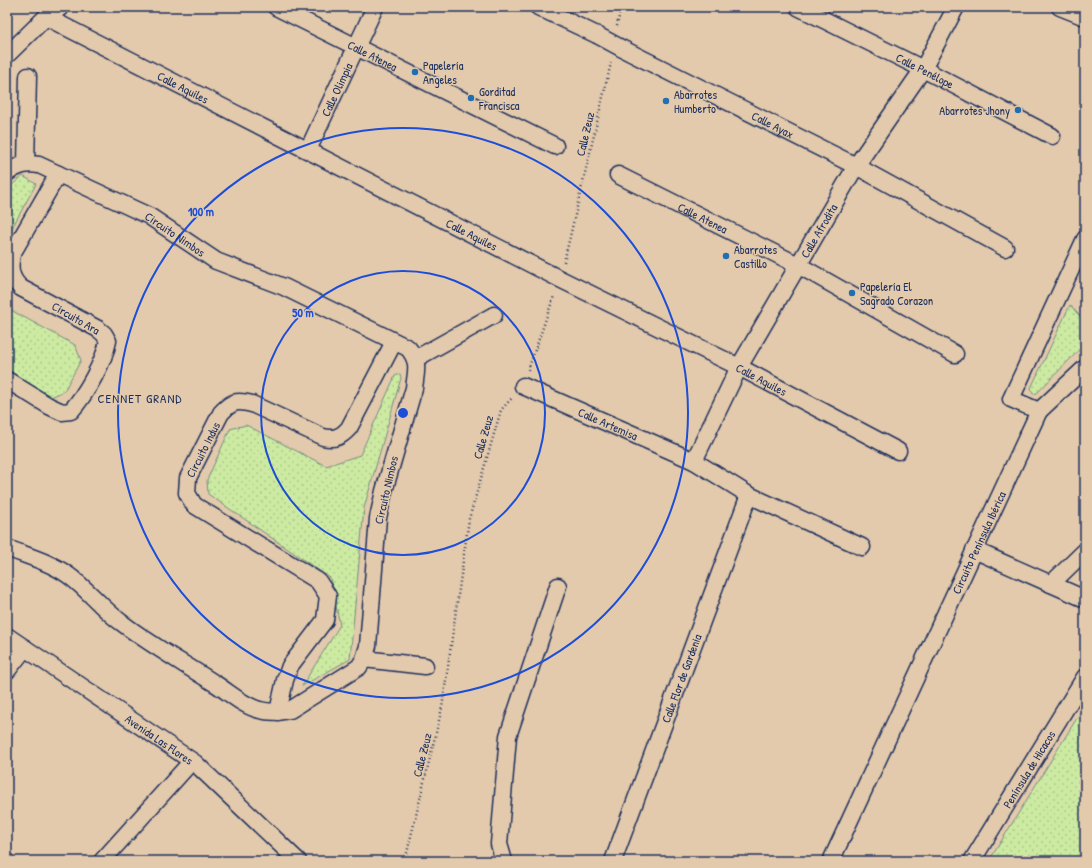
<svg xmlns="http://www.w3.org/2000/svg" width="1092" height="868" viewBox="0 0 1092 868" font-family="'Patrick Hand',sans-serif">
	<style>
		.grass { fill: url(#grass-dots); stroke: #748c80 }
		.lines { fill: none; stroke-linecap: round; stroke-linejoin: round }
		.street-casing { stroke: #1b2f5e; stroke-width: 19 }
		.path { stroke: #1b2f5e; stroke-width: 2.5; stroke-dasharray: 1 3; stroke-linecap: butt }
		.street { stroke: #e4caac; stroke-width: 16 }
		.street-bridge-casing { stroke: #1b2f5e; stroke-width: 19; stroke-linecap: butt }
		.street-bridge { stroke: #e4caac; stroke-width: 16 }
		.ring { fill: none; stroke: #1d4ed8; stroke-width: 2 }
		.poi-dot { fill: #1f6fb2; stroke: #e4caac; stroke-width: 1.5 }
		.labels { text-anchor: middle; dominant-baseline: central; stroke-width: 3; stroke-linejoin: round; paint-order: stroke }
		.street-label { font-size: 12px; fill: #1b2f5e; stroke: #e4caac }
		.poi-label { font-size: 12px; fill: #1b2f5e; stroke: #e4caac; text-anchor: start }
		.neighbourhood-label { font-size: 13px; letter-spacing: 1px; fill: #1b2f5e; stroke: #e4caac }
		.centre { fill: #1d4ed8; stroke: #e4caac; stroke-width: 2 }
		.ring-label { font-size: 12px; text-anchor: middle; font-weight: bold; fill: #1d4ed8; stroke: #e4caac; stroke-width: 3; stroke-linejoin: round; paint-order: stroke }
	</style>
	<defs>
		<pattern id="grass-dots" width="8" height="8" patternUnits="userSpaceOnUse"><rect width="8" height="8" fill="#cceaa1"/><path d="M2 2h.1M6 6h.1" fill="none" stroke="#afc98d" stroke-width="1.8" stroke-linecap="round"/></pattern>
	</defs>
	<rect width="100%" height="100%" fill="#e4caac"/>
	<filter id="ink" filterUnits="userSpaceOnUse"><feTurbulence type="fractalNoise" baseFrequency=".025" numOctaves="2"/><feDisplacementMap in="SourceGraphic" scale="8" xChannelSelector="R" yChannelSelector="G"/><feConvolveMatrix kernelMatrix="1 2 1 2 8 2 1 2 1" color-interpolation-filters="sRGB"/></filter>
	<g filter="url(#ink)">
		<path class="grass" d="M23 176 36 184 7 237V189Z
			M1070 305 1085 322V344L1037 393 1033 394 1031 388Z
			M7 308 75 345 81 360 64 391 51 397 7 369Z
			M400 374 401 378 364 508 350 659 302 686 340 625 330 578 208 494 207 480 230 429 246 425 326 466 360 455 395 376Z
			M1085 705V861H989Z"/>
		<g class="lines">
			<g class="street-casing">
				<g id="street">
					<path id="s1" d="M276 7 555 146"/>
					<path d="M538 7 597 35"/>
					<path id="s2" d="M798 7 923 69 1052 136"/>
					<path d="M1060 7 1085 17"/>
					<path id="s3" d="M46 17 560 279 739 367 898 451"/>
					<path id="s4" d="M621 48 856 166 1005 248"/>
					<path d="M7 55 46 17 61 7"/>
					<path id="s5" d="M308 150 375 7"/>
					<path d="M26 164 28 76"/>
					<path id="s6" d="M7 173C18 165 26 163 39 165L149 216 216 261 284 287 408 348C420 362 416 371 414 388L384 491 378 518 368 646 364 659 359 667 290 710C280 712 270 713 260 710 243 706 229 692 214 683 183 663 151 645 122 623 102 609 88 589 68 575 50 562 27 556 7 548"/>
					<path id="s7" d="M618 175 798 265 955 354"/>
					<path d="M415 359 494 315"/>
					<path d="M7 380 49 406 62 412 71 411C86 394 104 362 108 341L104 334 98 329 21 288C10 278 9 268 12 254L58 174"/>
					<path id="s8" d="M523 386 694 461 749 495 862 547"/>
					<path d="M1039 411 1085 368"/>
					<path id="s9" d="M694 461 739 367 856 166 923 69 956 7"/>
					<path d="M974 550 1085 599"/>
					<path d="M1051 584 1085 551"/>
					<path id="s10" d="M7 636 195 763 298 861"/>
					<path d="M364 659 425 666"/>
					<path d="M7 671 25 648"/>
					<path id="s11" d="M278 712 285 680 290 666 325 620 328 596 318 581 194 505 187 493 188 478 221 413C232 401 237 400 252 404L323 437C334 440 341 437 349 428L394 342"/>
					<path d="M102 861 192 761"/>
					<path d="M504 861 499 844 508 736 558 586"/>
					<path id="s12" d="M613 861 749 495"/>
					<path id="s13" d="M831 861 1039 411 1011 399 1085 239"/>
					<path id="s14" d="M972 861 1085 677"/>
				</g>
			</g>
			<path class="path" d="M617 26 621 7
				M564 262 611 63
				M528 370 554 296
				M405 861 442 708 469 519 501 410 512 398"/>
			<use href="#street" class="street"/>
			<g class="street-bridge-casing">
				<path id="street-bridge" d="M597 35 621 48"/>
			</g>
			<use href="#street-bridge" class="street-bridge"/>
		</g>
	</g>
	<g class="ring">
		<circle cx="403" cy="413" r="142"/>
		<circle cx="403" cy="413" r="285"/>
	</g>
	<g class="poi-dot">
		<circle cx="415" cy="72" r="4"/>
		<circle cx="471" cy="98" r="4"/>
		<circle cx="666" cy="101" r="4"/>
		<circle cx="1018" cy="110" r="4"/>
		<circle cx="726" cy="256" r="4"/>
		<circle cx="852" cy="293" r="4"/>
	</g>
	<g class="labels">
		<g class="street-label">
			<text stroke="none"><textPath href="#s1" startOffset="108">Calle Atenea</textPath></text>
			<text stroke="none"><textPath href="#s2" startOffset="142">Calle Penélope</textPath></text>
			<text stroke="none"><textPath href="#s3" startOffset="154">Calle Aquiles</textPath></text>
			<text stroke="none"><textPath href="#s5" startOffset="67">Calle Olimpia</textPath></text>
			<text stroke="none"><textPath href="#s4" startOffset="170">Calle Ayax</textPath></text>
			<text transform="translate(585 134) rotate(-77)">Calle Zeuz</text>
			<text stroke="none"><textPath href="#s7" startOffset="95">Calle Atenea</textPath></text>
			<text stroke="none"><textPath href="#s9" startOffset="262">Calle Afrodita</textPath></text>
			<text stroke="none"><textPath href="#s3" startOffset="478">Calle Aquiles</textPath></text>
			<text stroke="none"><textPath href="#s6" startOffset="187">Circuito Nimbos</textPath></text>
			<text transform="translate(76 318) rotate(30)">Circuito Ara</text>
			<text stroke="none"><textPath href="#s3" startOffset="802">Calle Aquiles</textPath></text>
			<text stroke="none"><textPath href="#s8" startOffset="93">Calle Artemisa</textPath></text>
			<text transform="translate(483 437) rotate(-74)">Calle Zeuz</text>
			<text stroke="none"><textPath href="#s11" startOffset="354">Circuito Indus</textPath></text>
			<text transform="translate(386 490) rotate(-77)">Circuito Nimbos</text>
			<text stroke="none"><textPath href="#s13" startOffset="351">Circuito Península Ibérica</textPath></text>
			<text stroke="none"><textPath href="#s12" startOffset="195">Calle Flor de Gardenia</textPath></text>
			<text stroke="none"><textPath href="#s10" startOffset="184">Avenida Las Flores</textPath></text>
			<text transform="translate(422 755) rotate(-76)">Calle Zeuz</text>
			<text stroke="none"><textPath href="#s14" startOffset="108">Península de Hicacos</textPath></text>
		</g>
		<g class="poi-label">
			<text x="423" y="65">Papelería<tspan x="423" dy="14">Angeles</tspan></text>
			<text x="479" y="91">Gorditad<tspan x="479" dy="14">Francisca</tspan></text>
			<text x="674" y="94">Abarrotes<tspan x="674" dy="14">Humberto</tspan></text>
			<text x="1010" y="110" text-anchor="end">Abarrotes Jhony</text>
			<text x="734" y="249">Abarrotes<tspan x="734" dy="14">Castillo</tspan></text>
			<text x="860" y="286">Papelería El<tspan x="860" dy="14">Sagrado Corazon</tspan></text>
		</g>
		<g class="neighbourhood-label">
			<text x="140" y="398">CENNET GRAND</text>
		</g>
	</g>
	<circle cx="403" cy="413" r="6" class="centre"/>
	<g class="ring-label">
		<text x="201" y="216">100 m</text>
		<text x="303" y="317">50 m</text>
	</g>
	<rect width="1092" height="868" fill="none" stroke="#e4caac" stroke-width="24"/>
	<rect x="12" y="12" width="1068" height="844" fill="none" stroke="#1b2f5e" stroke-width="1.5" filter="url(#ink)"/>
</svg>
